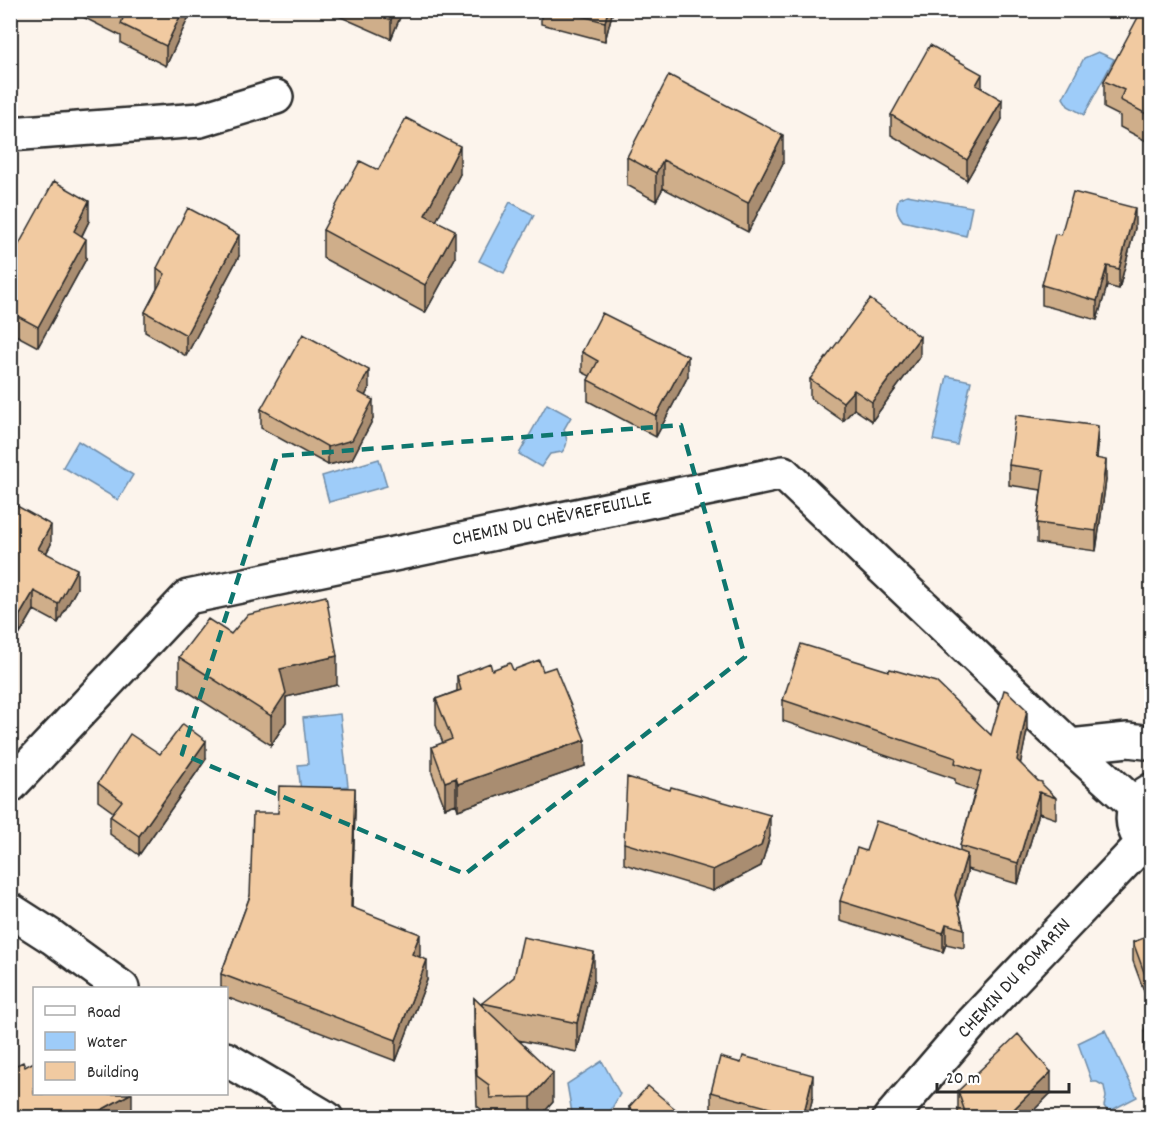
<svg xmlns="http://www.w3.org/2000/svg" width="1162" height="1128" viewBox="0 0 1162 1128" font-family="Dekko,sans-serif">
	<style>
		.water { fill: #9eccf9; stroke: #708ca7; stroke-width: 1.5 }
		.lines { fill: none; stroke-linecap: round; stroke-linejoin: round }
		.street-casing { stroke: #2b2b2b; stroke-width: 38 }
		.secondary-casing { stroke: #2b2b2b; stroke-width: 38 }
		.street { stroke: #fff; stroke-width: 33 }
		.secondary { stroke: #fff; stroke-width: 33 }
		.wall { fill: #cfae8a; stroke: #2b2b2b; stroke-width: 1.5 }
		.shaded-wall { fill: #a98d71; stroke: #2b2b2b; stroke-width: 1.5 }
		.building { fill: #f1caa1; stroke: #2b2b2b; stroke-width: 1.5 }
		.marked { fill: none; stroke: #0f766e; stroke-width: 4.5; stroke-dasharray: 12 8; stroke-linejoin: round }
		.labels { text-anchor: middle; dominant-baseline: central; stroke-width: 4.5; stroke-linejoin: round; paint-order: stroke }
		.street-label { font-size: 20px; fill: #2b2b2b; stroke: #fff }
	</style>
	<rect width="100%" height="100%" fill="#fcf4ec"/>
	<filter id="ink" filterUnits="userSpaceOnUse"><feTurbulence type="fractalNoise" baseFrequency=".0167" numOctaves="2"/><feDisplacementMap in="SourceGraphic" scale="12" xChannelSelector="R" yChannelSelector="G"/><feConvolveMatrix kernelMatrix="1 2 1 2 8 2 1 2 1" color-interpolation-filters="sRGB"/></filter>
	<g filter="url(#ink)">
		<path class="water" d="M1098 52 1114 59 1084 115 1068 106 1063 98 1084 58Z
			M907 195 972 207 966 236 903 221C896 212 895 207 899 198Z
			M510 202 534 215 504 273 479 261Z
			M947 376 971 381 957 445 933 440Z
			M547 404 571 417 564 429C567 439 569 444 562 452L550 454 541 467 519 454Z
			M78 441 133 475 118 500 63 467Z
			M379 459 387 486 329 502 322 476Z
			M340 714 348 786 301 792 298 765 308 764 303 718Z
			M1105 1030 1137 1097 1108 1112 1104 1106 1106 1097 1104 1086 1097 1082H1092L1078 1043Z
			M602 1061 620 1094 607 1117H582L572 1113 567 1084Z"/>
		<g class="lines">
			<g class="street-casing">
				<path id="street" d="M10 134 200 120 276 97
					M1070 746 1128 740 1145 742
					M10 786 188 597 783 473 1070 746 1136 806
					M10 910 52 937 122 988
					M226 1059 326 1118"/>
			</g>
			<g class="secondary-casing">
				<path id="secondary" d="M1152 790C1125 805 1129 834 1152 850
					M890 1118 971 1024 1142 844"/>
			</g>
			<use href="#street" class="street"/>
			<use href="#secondary" class="secondary"/>
		</g>
		<path class="wall" d="M69 10H192L166 66 121 43V36Z
			M325 10H403L391 39Z
			M541 10H613L605 41 541 24Z
			M1152 10V144L1120 127V116L1104 108V81Z
			M982 89 1002 119 967 180 891 135V115Z
			M627 157 783 164 748 232 663 188 656 201 627 185Z
			M378 170 460 174 436 220 455 258 425 313 323 258V230Z
			M89 221 82 236 86 259 38 347 10 332V256L12 257Z
			M1135 228 1119 289 1107 286 1097 320 1042 305V285L1061 235Z
			M239 256 186 356 145 332V312L157 289V268Z
			M582 352 688 376 656 437 588 401V380L590 376 582 372Z
			M920 356 872 421 854 409 843 421 810 398V379Z
			M369 388 365 396 373 419 352 459 328 465 261 428V409Z
			M1098 446 1097 458 1106 480 1096 551 1037 543V523L1041 490 1009 485V465Z
			M10 502 51 544 46 554 77 588 58 623 34 610 20 634 10 628Z
			M231 634 337 685 286 697V722L271 745 179 686V657Z
			M492 670H513L585 766 458 810 456 804 445 808 432 773V747L443 743 436 725V699L457 691V676Z
			M783 700 991 735 1027 731 1020 764 1056 798V819L1039 813 1018 884 967 869V873L958 905 964 929V948L946 944 943 952 840 921V901L960 851V846L975 791 955 784V779L783 721Z
			M160 754 206 759 139 855 110 834V816L113 812 98 801V783Z
			M355 809 352 908 420 955 419 956 427 980 396 1061 226 997V988H221V974L250 896 278 813Z
			M770 836 761 866 713 891 624 864V843Z
			M1152 935 1148 1002 1133 961V942Z
			M594 981 577 1052 518 1040 553 1102 539 1118H489V1115L477 1106 474 1028V998L482 1006V1003Z
			M1152 1009V1056L1144 1049V1031Z
			M958 1091 1051 1093 1026 1118H960L958 1112Z
			M711 1092 813 1096 808 1118H729L711 1113Z
			M629 1107 686 1118H629Z"/>
		<path class="shaded-wall" d="M183 10H192L166 66V46Z
			M395 10H403L391 39V20Z
			M608 10H613L605 41V22Z
			M982 74V93L976 85Z
			M1002 100V119L967 180V160Z
			M783 135V164L748 232V203Z
			M460 146V174L425 243V215Z
			M663 160V188L656 201V173Z
			M89 201V221L74 251V231Z
			M1135 208V228L1119 289V269Z
			M455 230V258L425 313V285Z
			M239 235V256L186 356V335Z
			M86 239V259L38 347V327Z
			M1107 266V286L1097 320V301Z
			M920 337V356L872 421V402Z
			M688 356V376L656 437V416Z
			M369 370V388L358 410V392Z
			M854 390V409L843 421V402Z
			M373 400V419L352 459 328 465V447Z
			M1098 426V446L1095 478V458Z
			M1106 460V480L1096 551V531Z
			M51 525V544L38 568V549Z
			M77 569V588L58 623V604Z
			M34 591V610L20 634V615Z
			M337 656V685L286 697V722L271 745V716L280 669Z
			M1027 710V731L1017 781V760Z
			M585 740V766L458 810V784Z
			M206 741V759L139 855V836Z
			M456 778V804L445 808V782Z
			M355 788V809L351 928V907Z
			M1039 792V813L1018 884V863Z
			M770 815V836L761 866 713 891V870Z
			M967 854V873L955 915V895Z
			M946 924V944L943 952V933Z
			M420 934V955L412 975V954Z
			M594 952V981L577 1052V1023Z
			M427 960V980L396 1061V1040Z
			M1152 981V1000L1148 1002V983Z
			M1051 1072V1093L1026 1118H1009V1114Z
			M553 1073V1102L539 1118H531V1097Z
			M813 1075V1096L808 1118H803Z
			M130 1094H132V1118H87Z"/>
		<path class="building" d="M108 10H183L166 46 121 24 123 18Z
			M368 10H395L391 20Z
			M559 10H608L605 22Z
			M1142 10H1152V117L1120 100 1124 90 1104 81Z
			M930 45 982 74 976 85 1002 100 967 160 891 115Z
			M669 75 783 135 748 203 663 160 656 173 627 157Z
			M406 118 460 146 425 215 455 230 425 285 323 230 360 161 378 170Z
			M54 181 89 201 74 231 86 239 38 327 10 312V256L12 257Z
			M1073 192 1135 208 1119 269 1107 266 1097 301 1042 285 1055 234 1061 235Z
			M188 208 239 235 186 335 145 312 165 274 157 268Z
			M870 299 920 337 872 402 854 390 843 402 810 379Z
			M602 313 688 356 656 416 588 380 598 361 582 352Z
			M303 334 369 370 358 392 373 400 352 440 328 447 261 409Z
			M1016 415 1098 426 1095 458 1106 460 1096 531 1037 523 1044 470 1009 465Z
			M10 502 51 525 38 549 77 569 58 604 34 591 20 615 10 609Z
			M326 596 337 656 280 669 286 693 271 716 179 657 208 619 231 634 247 615Z
			M801 644 889 671 890 669 936 682 991 735 1004 690 1007 691 1027 710 1017 760 1038 781 1042 782V784L1056 798 1039 792 1018 863 960 846 981 772 955 763 956 758 783 700Z
			M539 660 543 671 555 667 585 740 458 784 456 778 445 782 432 747 452 739 436 699 461 690 457 676 490 663 492 670 510 663 513 670Z
			M183 724 206 741 139 836 110 816 122 801 98 783 130 734 160 754Z
			M627 777 670 790 671 787 770 815 761 846 713 870 624 843Z
			M279 786 355 788 351 907 420 934 412 954 427 960 396 1040 221 974 250 896 253 813H278Z
			M876 821 910 831 967 854 955 895 964 929 946 924 943 933 840 901 857 848 866 851Z
			M1152 935V981L1148 983 1133 942Z
			M523 937 594 952 577 1023 482 1003 514 977Z
			M474 998 553 1073 531 1097 490 1098 489 1085 477 1076Z
			M1152 1009V1038L1144 1031Z
			M1018 1034 1051 1072 1009 1114 1010 1118H967L958 1091Z
			M743 1056 813 1075 803 1117 711 1092 720 1057 741 1063Z
			M23 1062 25 1067 34 1062V1094H130L87 1118H11L10 1068Z
			M648 1086 686 1118H640L629 1107Z"/>
	</g>
	<path class="marked" d="M681 425 745 657 465 874 182 754 277 456Z"/>
	<g class="labels">
		<g class="street-label">
			<text transform="translate(552 520) rotate(-12)">CHEMIN DU CHÈVREFEUILLE</text>
			<text transform="translate(1015 979) rotate(-47)">CHEMIN DU ROMARIN</text>
		</g>
	</g>
	<rect width="1162" height="1128" fill="none" stroke="#fff" stroke-width="36"/>
	<rect x="18" y="18" width="1126" height="1092" fill="none" stroke="#2b2b2b" stroke-width="2" filter="url(#ink)"/>
	<rect x="33" y="987" width="195" height="108" fill="#ffffff" stroke="#aaaaaa" stroke-width="1.5"/>
	<rect x="45" y="1006" width="30" height="9" fill="#ffffff" stroke="#aaaaaa" stroke-width="1.5"/>
	<text x="87" y="1017" font-size="18" fill="#2b2b2b">Road</text>
	<rect x="45" y="1032" width="30" height="18" fill="#9eccf9" stroke="#aaaaaa" stroke-width="1.5"/>
	<text x="87" y="1047" font-size="18" fill="#2b2b2b">Water</text>
	<rect x="45" y="1062" width="30" height="18" fill="#f1caa1" stroke="#aaaaaa" stroke-width="1.5"/>
	<text x="87" y="1077" font-size="18" fill="#2b2b2b">Building</text>
	<path d="M937 1083v9h132v-9" fill="none" stroke="#2b2b2b" stroke-width="3"/>
	<text x="946" y="1083" font-size="18" fill="#2b2b2b" stroke="#ffffff" stroke-width="4.5" paint-order="stroke">20 m</text>
</svg>
